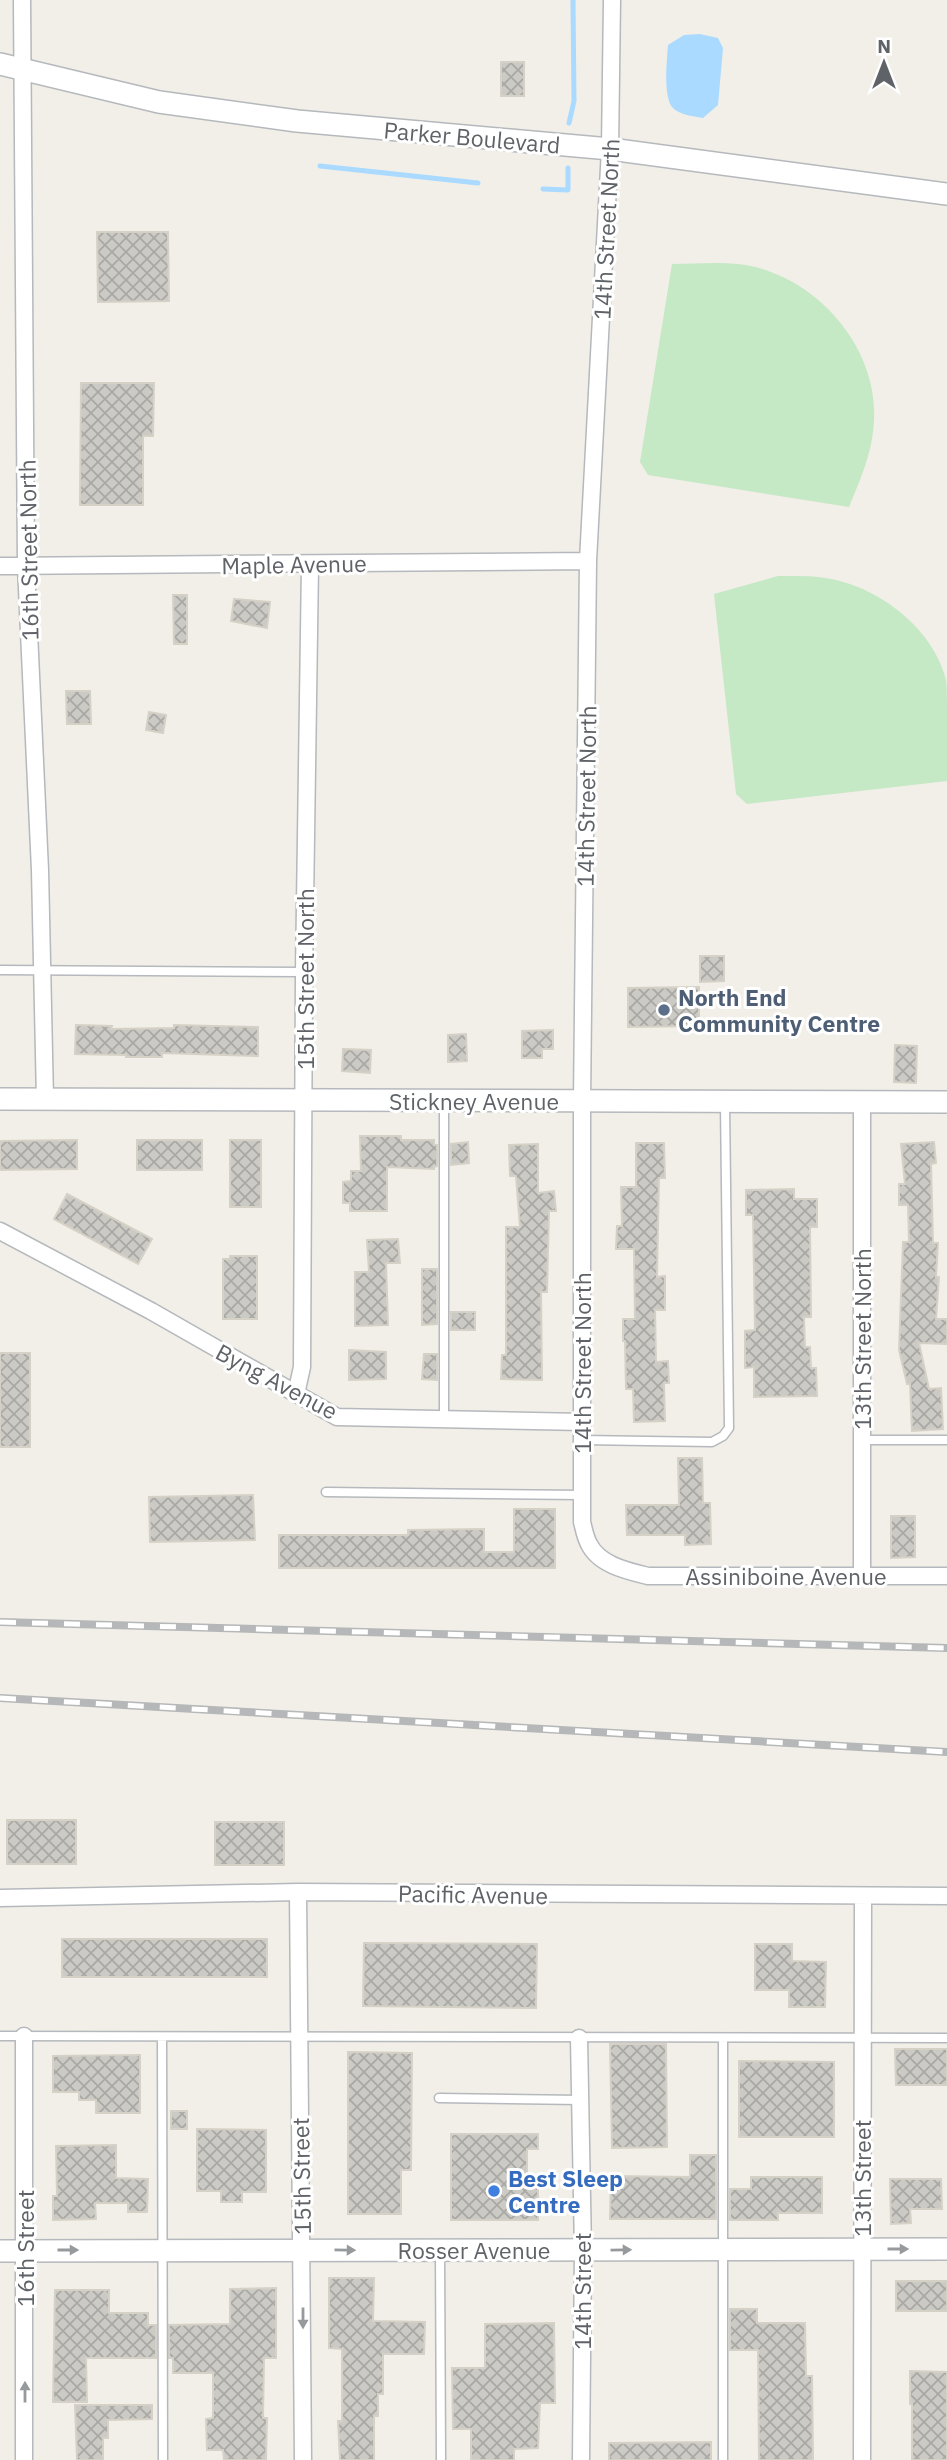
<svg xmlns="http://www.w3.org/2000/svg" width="947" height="2460" viewBox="0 0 947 2460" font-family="'IBM Plex Sans',sans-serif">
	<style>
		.garden { fill: #c5e8c5 }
		.water { fill: #aadaff }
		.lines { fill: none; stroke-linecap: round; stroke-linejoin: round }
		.stream { stroke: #aadaff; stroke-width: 5 }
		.building { fill: url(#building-cross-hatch); stroke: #d6d1c6; stroke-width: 2 }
		.service-casing { stroke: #b5b8bc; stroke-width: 11 }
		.minor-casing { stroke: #b5b8bc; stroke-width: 19 }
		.tertiary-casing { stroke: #b5b8bc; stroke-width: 24 }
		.service { stroke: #fff; stroke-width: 8 }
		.minor { stroke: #fff; stroke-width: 16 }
		.tertiary { stroke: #fff; stroke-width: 21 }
		.rail-casing { stroke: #b6b7b8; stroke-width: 8 }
		.rail { stroke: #fff; stroke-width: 5; stroke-dasharray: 16; stroke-linecap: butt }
		.oneway { fill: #979a9d }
		.service-dot { fill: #5c6f8a; stroke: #fff; stroke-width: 2.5 }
		.shop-dot { fill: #3f7fe0; stroke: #fff; stroke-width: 2.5 }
		.labels { text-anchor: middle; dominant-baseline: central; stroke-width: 6; stroke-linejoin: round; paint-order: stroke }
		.street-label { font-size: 23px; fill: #5f6368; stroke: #fff }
		.service-label { font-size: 23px; font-weight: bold; fill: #4e5e75; stroke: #fff; text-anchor: start }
		.shop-label { font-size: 23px; font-weight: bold; fill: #366cbe; stroke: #fff; text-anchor: start }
	</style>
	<defs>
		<pattern id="building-cross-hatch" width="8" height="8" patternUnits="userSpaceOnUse" patternTransform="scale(1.75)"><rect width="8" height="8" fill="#cccac5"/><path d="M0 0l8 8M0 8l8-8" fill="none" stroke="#a9a8a4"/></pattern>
	</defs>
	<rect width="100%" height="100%" fill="#f1efe8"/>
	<path class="garden" d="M672 264C694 264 716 262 737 264 811 271 878 344 874 419 873 451 861 478 849 507L648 475 640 462Z
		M778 576C797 576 817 575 836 580 884 591 934 631 946 680 947 689 947 702 947 712 947 735 947 758 947 781L747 804 736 794 714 594Z"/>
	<path class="water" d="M700 34 718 38 723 48 718 105 703 118C692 116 679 115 672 107 663 95 667 59 668 45L684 35Z"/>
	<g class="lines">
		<path class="stream" d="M569 123 574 101 573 0
			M320 166 478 183
			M543 189 568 190V168"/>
	</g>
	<path class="building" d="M501 62H524V96H501Z
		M97 232H168L169 301 98 302Z
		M81 383H154L153 436H143V505H80Z
		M173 595H187V644H174Z
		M234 599 270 602 267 628 231 621Z
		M66 691H90L91 724H67Z
		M149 712 166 715 163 733 146 730Z
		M700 956H724V981L700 982Z
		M699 987V1026L628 1027V988Z
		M76 1025 112 1026 111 1029 174 1028V1025L258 1027V1056L162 1053V1057H126V1055L75 1054Z
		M553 1030V1049H542V1058H522V1031Z
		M466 1034 467 1061 448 1062V1035Z
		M895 1045 917 1046 916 1083 894 1082Z
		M343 1049 371 1050 370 1073 342 1071Z
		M360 1136H401V1140H434V1145H437V1166L434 1167V1169L387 1167V1211H350V1203H343V1182L351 1181V1171H361Z
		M77 1140V1169L0 1170V1141Z
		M137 1140H202V1170H137Z
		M230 1140H261V1207H230Z
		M468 1142 469 1163 451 1165V1144Z
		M934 1142 936 1163 931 1164 933 1243H938L936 1277H939L936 1319H947V1344L919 1343 929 1389 941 1388 943 1429 912 1431 910 1384H907L899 1350 903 1242H909L908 1205H899V1184H905L901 1144Z
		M636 1143H664L665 1178H659L657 1277 665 1276V1310H655L656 1362 668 1361 669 1383H664L665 1421 634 1422 633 1389H626L625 1341H623V1319H635L634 1249H616L617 1226H622L621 1187H636Z
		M538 1144V1193L554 1191 556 1211H549L547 1292H541L542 1380 501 1379 502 1355H506V1227H520L516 1176H510L509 1145Z
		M794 1189V1199H817V1227H810L811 1317H804L805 1347H810L811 1368H816L817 1396 754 1397V1367L745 1368V1331L755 1330 753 1215H746V1190Z
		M67 1194 152 1239 138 1264 54 1219Z
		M398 1239 400 1263H386L388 1325 355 1326V1272H369L367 1240Z
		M230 1256H257V1319H223V1259H230Z
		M422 1269H437V1324L422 1325Z
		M451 1312H475V1330H451Z
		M349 1350 386 1352V1379L349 1380Z
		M0 1353H30V1447H0Z
		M424 1354H437V1380L422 1379Z
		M678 1458H702L703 1503H710L711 1544 685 1545V1535H627L626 1505H679Z
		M253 1495 255 1540 150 1542 149 1497Z
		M514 1509H555V1568H279V1535H408V1530L484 1529V1552H514Z
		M891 1516H915V1557L891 1558Z
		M7 1820H76V1864H7Z
		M215 1822H284V1865H215Z
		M62 1939H267V1977H62Z
		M364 1943 537 1944 536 2008 363 2006Z
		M755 1944H792V1961L826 1962 825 2007H789V1990H755Z
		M610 2044H666L667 2147 612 2148Z
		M895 2049H947V2085H896Z
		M348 2052 412 2053 411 2170H401V2214H348Z
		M140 2055V2113H96V2100H79V2092H53V2056Z
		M739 2061 834 2062V2137H739Z
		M171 2111H187V2129H171Z
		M197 2129 266 2130V2192H242V2202H221V2191H197Z
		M451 2134H538V2149H527V2175H538V2220H451Z
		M116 2145V2178L148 2179 147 2212H128V2203H95L96 2219 53 2220V2196H57L56 2146Z
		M690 2155H716V2219H610L611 2176 690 2177Z
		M751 2177H822V2213H778V2220H730V2189H751Z
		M890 2179H941L942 2209H910L911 2223 891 2224Z
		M329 2278H374L373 2321 425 2322 424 2354H383V2394H378V2416H374V2460H340L338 2421H342V2349L329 2348Z
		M896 2281H947V2311H896Z
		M276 2288V2358H264L263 2418H267L266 2460H224L223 2450H207L206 2419 213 2418V2373H173V2358H169V2325L230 2324V2289Z
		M55 2290H109V2313H148V2325H156V2358H86L87 2402H53Z
		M730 2309H757V2323H805L806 2376H812L813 2460H759L758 2350H730Z
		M554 2323 555 2403H540L538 2448 514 2449V2460H471V2429H453L452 2368H485V2324Z
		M910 2371 947 2372V2460H912V2404H910Z
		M75 2405H152V2419L108 2420V2438H103V2460H77Z
		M711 2442V2460H609V2443Z"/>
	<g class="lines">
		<g class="service-casing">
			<path id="service" d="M0 970 304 972
				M444 1102V1419
				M582 1440 712 1442 723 1436 729 1428 725 1104
				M862 1440H947
				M326 1492 582 1495
				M0 2036 947 2038
				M162 2037 163 2460
				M439 2098 580 2100
				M440 2251 441 2460
				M723 2460V2038"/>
		</g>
		<g class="minor-casing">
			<path id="minor" d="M22 0 26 567 40 870 45 1100
				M612 0 610 149 588 561 582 1101V1522C584 1529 585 1537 589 1544 599 1565 628 1571 648 1576H947
				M0 566 588 561
				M0 1231 151 1311 337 1417 583 1422
				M296 1394 302 1367 304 972 310 564
				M862 1576V1102
				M298 1892 303 2460
				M0 1898 298 1892 947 1896
				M24 2036V2460
				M579 2038 583 2251 581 2460
				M862 2460 863 1896"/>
		</g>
		<g class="tertiary-casing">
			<path id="tertiary" d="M0 64 159 102 297 121 610 149 947 194
				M0 1099 947 1102
				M0 2251 947 2249"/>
		</g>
		<use href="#service" class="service"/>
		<use href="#minor" class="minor"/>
		<use href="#tertiary" class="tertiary"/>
		<g class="rail-casing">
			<path id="rail" d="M0 1622 947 1648
				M0 1698 947 1752"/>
		</g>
		<use href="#rail" class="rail"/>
	</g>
	<defs><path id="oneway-solid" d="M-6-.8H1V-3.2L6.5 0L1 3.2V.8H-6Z" transform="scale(1.75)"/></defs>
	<g class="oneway">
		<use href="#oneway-solid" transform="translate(898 2249)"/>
		<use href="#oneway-solid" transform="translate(68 2250)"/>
		<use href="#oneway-solid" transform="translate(345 2250) rotate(1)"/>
		<use href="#oneway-solid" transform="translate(621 2250) rotate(-1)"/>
		<use href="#oneway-solid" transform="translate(303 2318) rotate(90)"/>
		<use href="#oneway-solid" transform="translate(25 2392) rotate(-90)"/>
	</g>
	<circle class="service-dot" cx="664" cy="1010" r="7"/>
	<circle class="shop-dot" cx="494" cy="2191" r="7"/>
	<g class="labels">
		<g class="street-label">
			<text transform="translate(472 137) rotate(5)">Parker Boulevard</text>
			<text transform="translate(606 229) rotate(-87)">14th Street North</text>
			<text transform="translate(28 550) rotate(-91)">16th Street North</text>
			<text transform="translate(294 564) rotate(-1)">Maple Avenue</text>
			<text transform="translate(586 796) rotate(-89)">14th Street North</text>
			<text transform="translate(305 979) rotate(-90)">15th Street North</text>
			<text x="474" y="1101">Stickney Avenue</text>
			<text transform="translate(862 1339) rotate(-90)">13th Street North</text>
			<text transform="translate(582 1363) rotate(-90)">14th Street North</text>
			<text transform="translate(277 1381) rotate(28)">Byng Avenue</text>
			<text x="786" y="1576">Assiniboine Avenue</text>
			<text transform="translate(473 1894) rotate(1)">Pacific Avenue</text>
			<text transform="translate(301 2176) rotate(-91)">15th Street</text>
			<text transform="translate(862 2178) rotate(-90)">13th Street</text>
			<text transform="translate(25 2248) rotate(-90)">16th Street</text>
			<text x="474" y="2250">Rosser Avenue</text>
			<text transform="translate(582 2291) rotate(-90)">14th Street</text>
		</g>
		<g class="service-label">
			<text x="678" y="997">North End<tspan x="678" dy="26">Community Centre</tspan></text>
		</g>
		<g class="shop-label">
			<text x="508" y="2178">Best Sleep<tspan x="508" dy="26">Centre</tspan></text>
		</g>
	</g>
	<g transform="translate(884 63)" stroke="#ffffff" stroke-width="5" paint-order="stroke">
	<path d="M0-5L12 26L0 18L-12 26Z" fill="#5f6368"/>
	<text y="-10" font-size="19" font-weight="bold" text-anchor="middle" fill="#5f6368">N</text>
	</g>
</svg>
